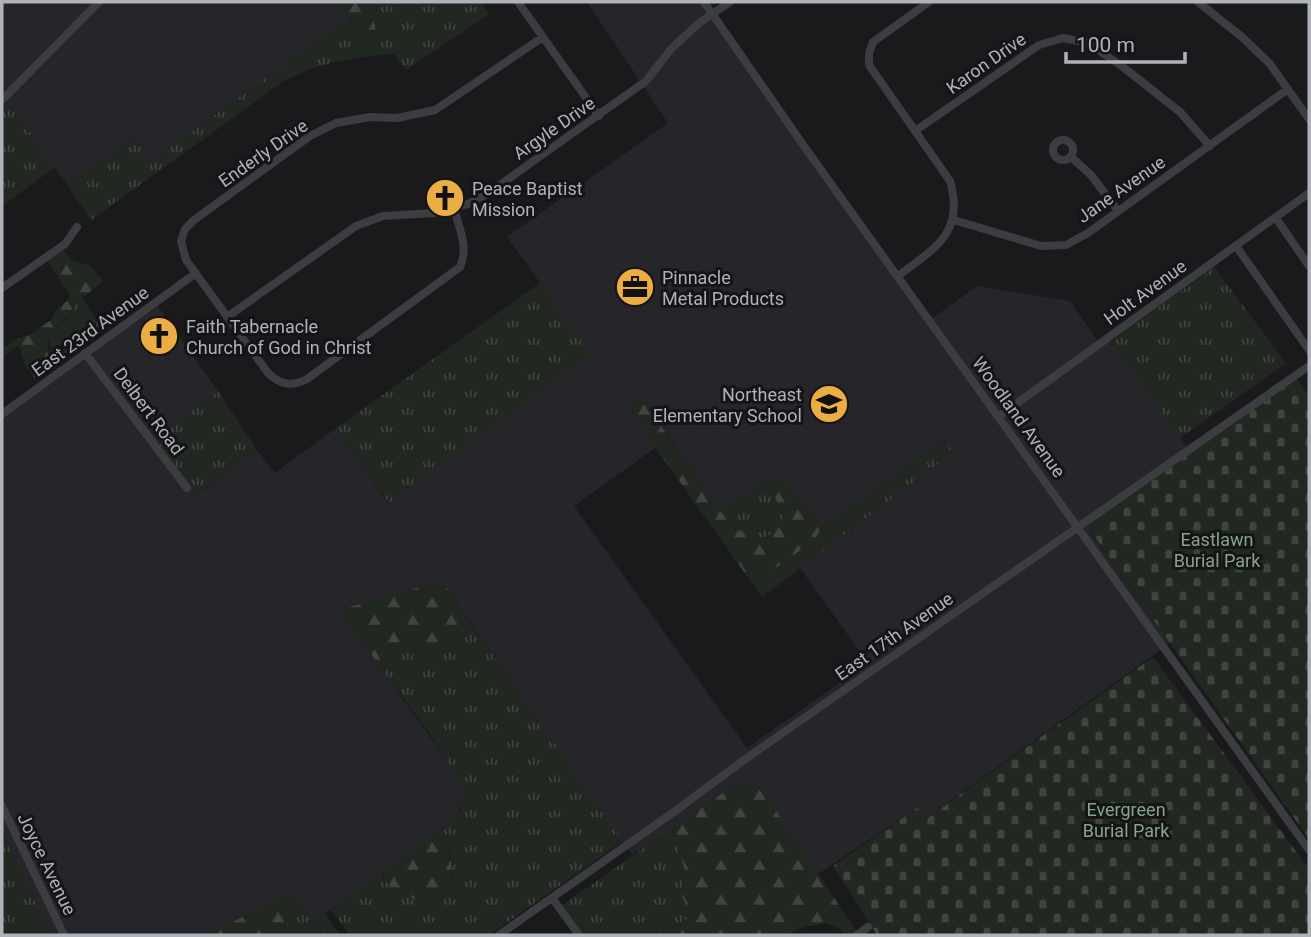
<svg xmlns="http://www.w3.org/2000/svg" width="1311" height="937" viewBox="0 0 1311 937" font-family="Roboto,sans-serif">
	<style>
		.built { fill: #26262a; fill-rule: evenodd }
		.grass { fill: url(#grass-tufts) }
		.forest { fill: url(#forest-firs) }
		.cemetery { fill: url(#cemetery-stones) }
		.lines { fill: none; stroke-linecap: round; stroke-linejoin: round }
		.minor { stroke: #3c3d41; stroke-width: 8 }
		.labels { text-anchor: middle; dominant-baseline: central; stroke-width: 6; stroke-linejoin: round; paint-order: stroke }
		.street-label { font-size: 18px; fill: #aeb2bb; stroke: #151518 }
		.poi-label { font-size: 18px; fill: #aeb2bb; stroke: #151518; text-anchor: start }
		.park-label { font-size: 18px; fill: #86a586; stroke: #151518 }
	</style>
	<defs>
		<pattern id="grass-tufts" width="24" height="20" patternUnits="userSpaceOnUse" patternTransform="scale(1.75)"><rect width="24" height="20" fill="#202821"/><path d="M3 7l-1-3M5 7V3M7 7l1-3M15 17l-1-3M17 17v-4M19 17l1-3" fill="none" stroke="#3e453f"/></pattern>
		<pattern id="forest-firs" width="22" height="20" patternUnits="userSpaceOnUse" patternTransform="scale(1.75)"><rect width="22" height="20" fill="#202821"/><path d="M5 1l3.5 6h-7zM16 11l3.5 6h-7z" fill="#3e453f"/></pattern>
		<pattern id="cemetery-stones" width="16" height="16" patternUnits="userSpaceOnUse" patternTransform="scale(1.75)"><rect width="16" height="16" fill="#202821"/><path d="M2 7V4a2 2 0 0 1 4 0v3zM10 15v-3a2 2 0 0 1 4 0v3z" fill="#3e453f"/></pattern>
	</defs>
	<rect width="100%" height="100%" fill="#1a1a1d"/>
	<path class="built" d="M2 2H337L349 18 151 161 134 137 67 185 2 94Z
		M587 2H704L930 320 977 286 1070 301 1099 343 1109 337 1191 453 1098 518 1091 527 1092 534 1170 643 925 819 917 808 818 874 765 794 735 785 632 855 442 581 339 610 449 763 461 787 462 802 455 819 314 922 292 892 207 935H51L2 833V413L155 302 218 391 152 440 194 497 257 450 275 473 336 428 388 503 592 355 507 237 668 123ZM645 401 718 508H724L770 477 777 478 785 480 820 524 829 523 944 440 953 452 800 568 868 663 747 748 574 506 655 448Z"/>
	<path class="grass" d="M362 2H481L489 14 406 70 394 54C351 58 323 61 284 81L91 220 67 185 134 137 151 161 349 18 364 31 365 6Z
		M7 101 55 167 2 206V106Z
		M1214 267 1286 363 1180 438 1112 341Z
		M540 283 593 355 389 503 336 428Z
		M82 298 103 329 35 379 30 372 35 373 51 349 47 335 48 333 69 317 73 305Z
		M218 391 257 450 193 497 152 440Z
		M944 440 953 452 762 597 749 579 759 581 820 531V524L829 523Z
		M770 477 777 478 772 482 773 493 783 515 780 527 766 537H757L734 528 718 508H724Z
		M467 618 623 841 489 935H350L331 910 383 871V878L452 877 451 856 444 832 440 830C451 822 461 815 462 801 465 772 399 694 381 668H385L395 653 402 649 459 637 469 629Z
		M676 825 673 832 685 870 682 896 689 909 687 918 665 935H582L561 906Z
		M2 833 51 935H2Z
		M295 896 314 921 325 914 340 935H290C278 920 287 911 295 896Z"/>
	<path class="forest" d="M337 2H362L375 25 376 37C359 28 348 17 337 2Z
		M63 250 71 260 91 266 102 280 101 283 73 305V312L48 333C47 352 54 356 35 373 24 371 23 357 20 348L17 346 2 357V349L16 339 30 335 51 320 56 311 69 299V294L47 261Z
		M631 397 644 401 718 508 734 528 757 537H766L779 527 783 515 773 493 772 482 777 478 785 480 820 524V531L813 541 758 581 749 579 626 406Z
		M442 581 467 618 469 629 459 637 402 649 395 653 385 668H381L339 610Z
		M743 783 756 785 765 794 859 935H845L839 928 826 923 804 927 785 935H665L687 918 689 912 682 896 685 870 673 832 676 825 735 785Z
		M440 830 444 832C452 861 461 886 429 902 412 899 384 892 383 871Z
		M292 892 295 896C287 911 278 920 290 935H207Z"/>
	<path class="cemetery" d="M1297 379 1309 396V839L1092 533 1091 527 1097 518Z
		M1153 657 1309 869V935H877L833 866 917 808 926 819Z"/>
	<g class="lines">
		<path class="minor" d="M518 2 599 116
			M704 2 806 149 1309 850
			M1198 2 1242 37 1270 64 1309 119
			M2 100 99 2
			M915 131 1039 45 1063 38 1088 43 1123 67 1180 112 1210 146
			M1053 150a10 10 0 1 1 20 0a10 10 0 1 1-20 0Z
			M1071 157 1091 175 1118 211
			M454 208C459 228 469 247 460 267L307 379C291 387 281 385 268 373L186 260 181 241 185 229 194 220 310 136 336 123 370 117 397 118 435 110 543 37
			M1276 218 1309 266
			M954 220 1041 246 1066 245 1088 233 1288 89
			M1236 246 1309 350
			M898 276C935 248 965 233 950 181L869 65V53L873 42 929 2
			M2 288 65 244 77 227
			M227 317 356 226 383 216 435 213 468 204 487 194 646 81 671 49 699 23 730 2
			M85 353 187 488
			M2 414 196 273
			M998 417 1309 193
			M2 806 64 935
			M552 898 579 935
			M499 935 671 814 744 760 1309 366
			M857 935 868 927"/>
	</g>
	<defs>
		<g id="church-disc" transform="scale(2.0125)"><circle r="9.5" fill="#ecae43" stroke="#151518"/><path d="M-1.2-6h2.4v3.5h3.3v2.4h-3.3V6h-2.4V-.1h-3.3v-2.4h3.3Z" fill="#111"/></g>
		<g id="office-disc" transform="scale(2.0125)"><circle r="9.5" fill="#ecae43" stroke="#151518"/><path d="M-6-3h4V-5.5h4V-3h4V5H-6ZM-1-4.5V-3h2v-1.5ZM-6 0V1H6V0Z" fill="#111"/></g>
		<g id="school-disc" transform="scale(2.0125)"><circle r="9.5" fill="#ecae43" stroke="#151518"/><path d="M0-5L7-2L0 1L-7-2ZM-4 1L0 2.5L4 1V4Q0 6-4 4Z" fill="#111"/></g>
	</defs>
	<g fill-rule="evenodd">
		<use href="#church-disc" x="445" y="198"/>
		<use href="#office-disc" x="635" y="287"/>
		<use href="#church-disc" x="159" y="336"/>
		<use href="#school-disc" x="829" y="404"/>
	</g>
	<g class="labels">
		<g class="street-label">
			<text transform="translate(986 63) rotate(-35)">Karon Drive</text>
			<text transform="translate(554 128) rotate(-35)">Argyle Drive</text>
			<text transform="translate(263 153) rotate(-35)">Enderly Drive</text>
			<text transform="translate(1121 189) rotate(-35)">Jane Avenue</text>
			<text transform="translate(1145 292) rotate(-36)">Holt Avenue</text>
			<text transform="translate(90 331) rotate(-36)">East 23rd Avenue</text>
			<text transform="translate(149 411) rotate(53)">Delbert Road</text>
			<text transform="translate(1019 417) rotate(54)">Woodland Avenue</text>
			<text transform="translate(894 636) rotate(-35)">East 17th Avenue</text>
			<text transform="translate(47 864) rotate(64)">Joyce Avenue</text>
		</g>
		<g class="poi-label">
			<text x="472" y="188">Peace Baptist<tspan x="472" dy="21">Mission</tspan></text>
			<text x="662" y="277">Pinnacle<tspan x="662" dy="21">Metal Products</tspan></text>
			<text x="186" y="326">Faith Tabernacle<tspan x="186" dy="21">Church of God in Christ</tspan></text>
			<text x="802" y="394" text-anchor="end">Northeast<tspan x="802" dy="21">Elementary School</tspan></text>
		</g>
		<g class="park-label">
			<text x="1217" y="539">Eastlawn<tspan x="1217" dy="21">Burial Park</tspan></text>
			<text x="1126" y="809">Evergreen<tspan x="1126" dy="21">Burial Park</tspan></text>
		</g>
	</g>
	<rect width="1311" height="937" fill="none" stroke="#aeb2bb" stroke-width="7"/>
	<path d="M1066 52v10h119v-10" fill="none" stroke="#aeb2bb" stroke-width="3.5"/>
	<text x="1076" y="52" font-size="21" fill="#aeb2bb" stroke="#151518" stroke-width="5" paint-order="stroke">100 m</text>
</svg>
